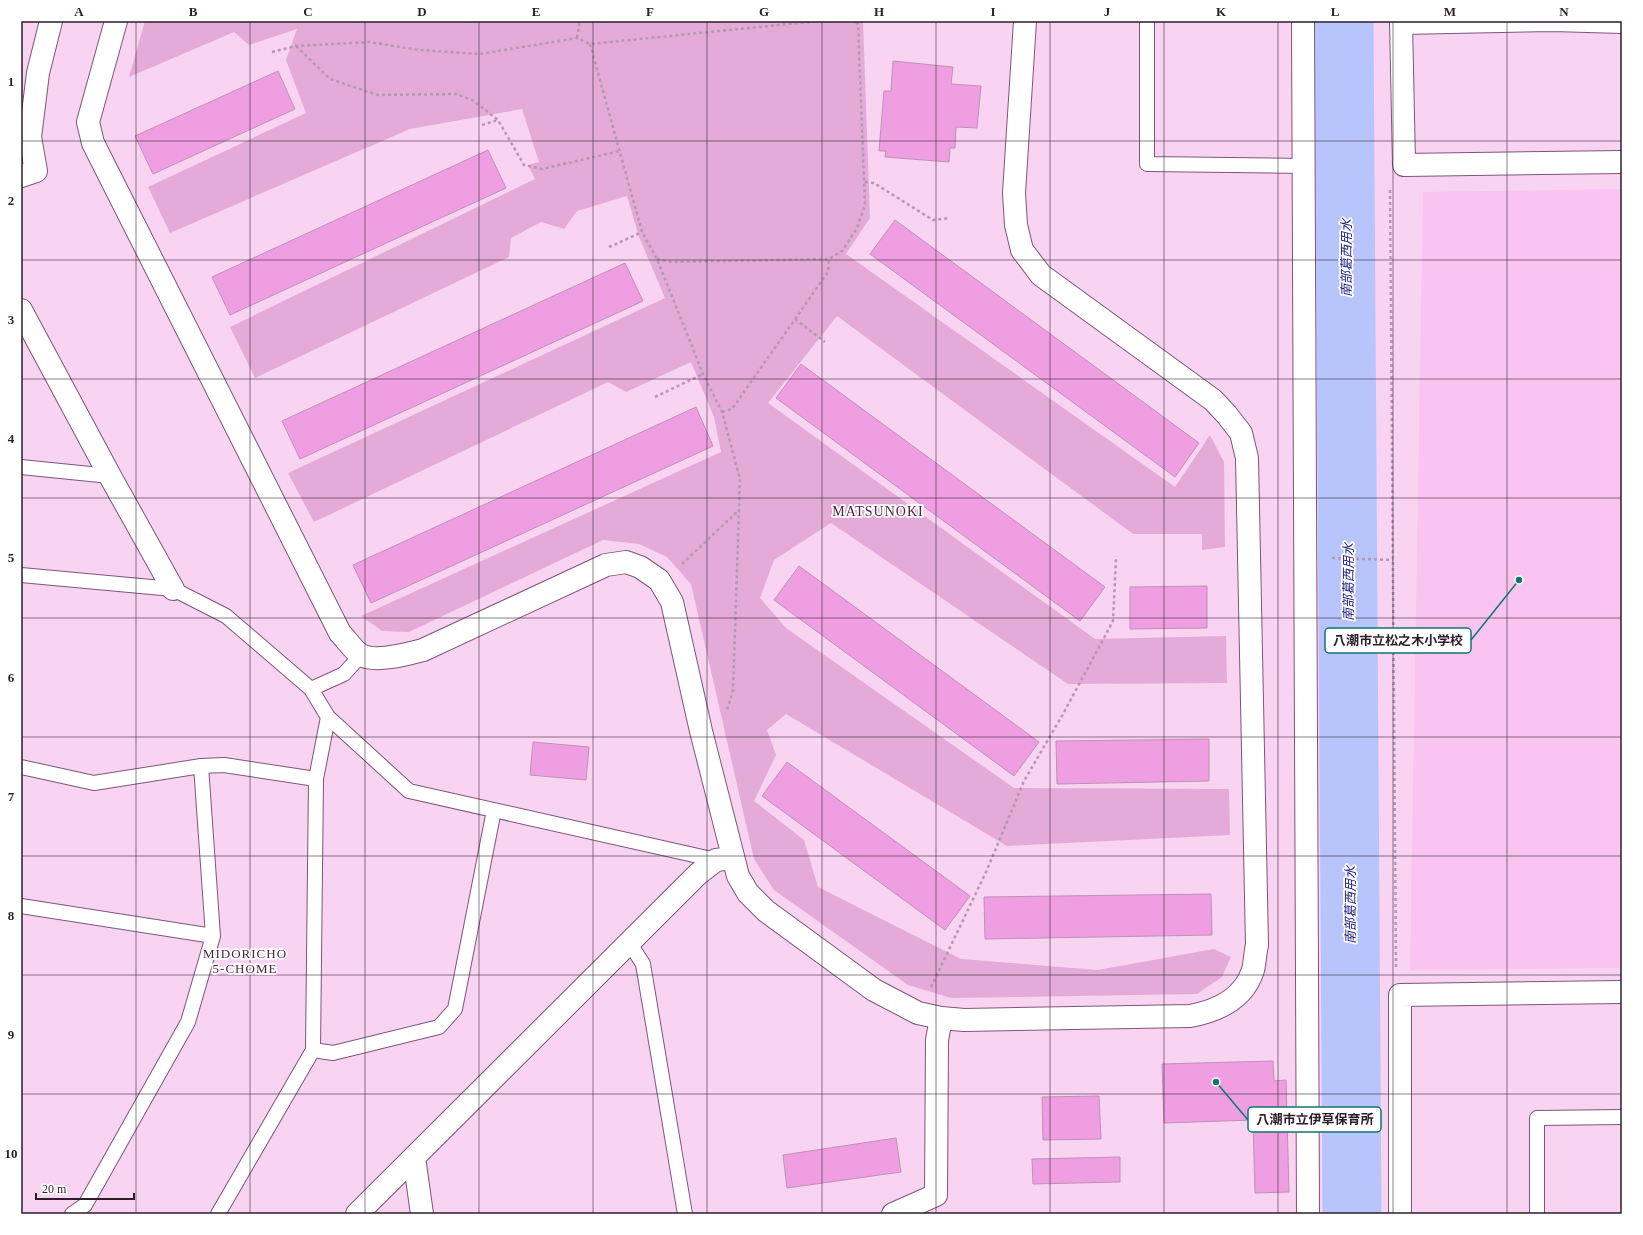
<svg xmlns="http://www.w3.org/2000/svg" width="1643" height="1235" viewBox="0 0 1643 1235" font-family="'Times New Roman','Noto Sans JP',serif">
	<style>
		.built { fill: #fac4f0 }
		.green { fill: #e4abd9 }
		.lines { fill: none; stroke-linecap: round; stroke-linejoin: round }
		.river { stroke: #b7c5fc; stroke-width: 59 }
		.building { fill: #f09ee2; stroke: #be91b5 }
		.service-casing { stroke: #7f5678; stroke-width: 16 }
		.minor-casing { stroke: #7f5678; stroke-width: 24 }
		.tertiary-casing { stroke: #7f5678; stroke-width: 24 }
		.path { stroke: #b697b0; stroke-width: 2.5; stroke-dasharray: 3 3; stroke-linecap: butt }
		.service { stroke: #fff; stroke-width: 14 }
		.minor { stroke: #fff; stroke-width: 22 }
		.tertiary { stroke: #fff; stroke-width: 22 }
		.grid { fill: none; stroke: #2d1c2a; stroke-width: 1; stroke-opacity: 0.55 }
		.labels { text-anchor: middle; dominant-baseline: central; stroke-width: 3.5; stroke-linejoin: round; paint-order: stroke }
		.water-label { font-size: 13px; font-style: italic; fill: #212286; stroke: #fff }
		.neighbourhood-label { font-size: 13px; letter-spacing: 1px; fill: #4a2545; stroke: #fff }
		.quarter-label { font-size: 14px; letter-spacing: 1px; fill: #4a2545; stroke: #fff }
		.leader { fill: none; stroke: #0f766e; stroke-width: 1.5 }
		.callout-dot { fill: #0f766e; stroke: #fff; stroke-width: 1.5 }
		.callout { fill: #fff; stroke: #0f766e; stroke-width: 1.5 }
		.callout-label { font-size: 13px; text-anchor: middle; font-weight: bold; fill: #2d1c2a }
		.neatline { fill: none; stroke: #2d1c2a; stroke-width: 1.5 }
		.grid-label { font-size: 13px; text-anchor: middle; font-weight: bold; fill: #2d1c2a }
	</style>
	<rect width="100%" height="100%" fill="#f9d3f2"/>
	<path class="built" d="M1622 189V968L1410 970 1423 192Z"/>
	<path class="green" d="M145 21H863L870 218 846 254 1175 487 1210 435 1224 462 1225 547 1202 550V534H1133L837 316 768 403 1095 639 1226 636 1227 683 1068 684 831 523 774 560 760 598 786 628 1014 788 1229 789 1230 835 1007 846 786 714 767 730 776 755 754 801 804 840 818 887 961 959 1098 970 1214 949 1231 957 1222 977 1197 994 951 998 908 985 774 890 754 859 691 584 667 557 639 544 603 540 409 632 382 631 361 616 721 452 714 417 691 362 626 392 608 382 314 522 288 473 665 298 639 237 627 196 577 211 564 229 541 222 511 238 509 257 255 378 230 327 535 179 528 165 539 162 522 109 410 129 170 233 148 187 306 113 286 60 297 29 249 45 234 32 129 77Z"/>
	<g class="lines">
		<path class="river" d="M1344 21 1352 1214"/>
	</g>
	<path class="building" d="M893 61 953 67 951 84 981 86 977 128 956 127 955 148H950L949 162 885 157 886 151H879L884 91H891Z
		M278 71 295 109 153 174 135 136Z
		M488 150 506 188 230 315 212 277Z
		M895 220 1199 443 1175 477 870 254Z
		M625 263 643 301 300 459 282 421Z
		M801 364 1105 587 1080 621 776 398Z
		M696 407 713 446 371 603 353 565Z
		M799 566 1039 742 1014 776 774 600Z
		M1207 586V628L1130 629V587Z
		M1209 739V781L1057 784 1056 741Z
		M533 742 589 747 586 780 530 775Z
		M787 762 970 896 945 930 762 796Z
		M1211 894 1212 935 985 939 984 897Z
		M1273 1061 1274 1081 1286 1080 1289 1192 1255 1193 1253 1120 1164 1123 1162 1064Z
		M1099 1096 1101 1139 1043 1140 1042 1097Z
		M896 1138 901 1172 787 1188 783 1155Z
		M1120 1157V1182L1033 1184 1032 1159Z"/>
	<g class="lines">
		<g class="service-casing">
			<path id="service" d="M1147 21V164L1304 166
				M1401 27 1553 24 1622 26
				M21 467 110 476
				M21 575 173 589 226 616 311 689
				M361 655 344 674 311 689 328 717 409 791 716 860
				M201 766 224 765 316 779
				M21 767 94 783 201 766 213 936 188 1022 85 1205 72 1214
				M21 906 213 936
				M629 942 643 964 685 1214
				M313 1050 333 1053 439 1027 455 1009 494 810
				M218 1214 313 1050 316 779 328 717
				M1537 1214V1118L1622 1117"/>
		</g>
		<g class="minor-casing">
			<path id="minor" d="M1303 21 1308 1214
				M1401 21 1404 165 1622 162
				M21 176 36 171 30 137 38 73 51 21
				M21 310 110 476 173 589
				M414 1157 422 1214
				M357 1214 698 874 716 860 733 858
				M893 1214 936 1195 937 1040 941 1018
				M1400 1214V995L1622 992"/>
		</g>
		<g class="tertiary-casing">
			<path id="tertiary" d="M116 21 88 122 93 143 340 633C345 638 355 652 361 655 376 663 408 654 423 650L606 565 626 562 640 567 659 580 672 602 701 731 738 876 748 893 766 911 874 990 918 1013 941 1018 964 1020 1190 1016C1217 1011 1244 999 1253 970 1255 963 1255 953 1257 945L1247 458 1241 433 1227 415 1213 400 1041 275 1022 250 1016 225 1014 193 1025 21"/>
		</g>
		<path class="path" d="M577 38 580 21
			M590 44 642 232 657 259 703 374 722 412 740 479 733 690 727 710
			M296 46 330 79 378 95 457 94 474 101 498 120 524 165 542 169 620 151
			M272 52 296 46 369 42 419 50 480 54 577 38 590 44 819 21
			M482 125 498 120
			M865 182 874 183 933 220 950 218
			M1390 190 1396 967
			M609 247 642 232
			M657 259 671 262 829 259 842 251 857 228 865 205 858 24 853 21
			M795 319 825 342
			M655 397 703 374
			M722 412 732 409 828 272 829 259
			M1332 558 1393 560
			M682 564 739 510
			M931 987 987 870 1024 781 1063 714 1113 621 1116 558"/>
		<use href="#service" class="service"/>
		<use href="#minor" class="minor"/>
		<use href="#tertiary" class="tertiary"/>
	</g>
	<path class="grid" d="M136 21V1214M250 21V1214M365 21V1214M479 21V1214M593 21V1214M707 21V1214M822 21V1214M936 21V1214M1050 21V1214M1164 21V1214M1278 21V1214M1393 21V1214M1507 21V1214M21 141H1622M21 260H1622M21 379H1622M21 498H1622M21 618H1622M21 737H1622M21 856H1622M21 975H1622M21 1094H1622"/>
	<g class="labels">
		<g class="water-label">
			<text transform="translate(1346 258) rotate(-90)">南部葛西用水</text>
			<text transform="translate(1348 582) rotate(-90)">南部葛西用水</text>
			<text transform="translate(1350 905) rotate(-90)">南部葛西用水</text>
		</g>
		<g class="neighbourhood-label">
			<text x="245" y="953">MIDORICHO<tspan x="245" dy="15">5-CHOME</tspan></text>
		</g>
		<g class="quarter-label">
			<text x="878" y="511">MATSUNOKI</text>
		</g>
	</g>
	<path class="leader" d="M1519 580L1471 640M1216 1082L1248 1120"/>
	<g class="callout-dot">
		<circle cx="1519" cy="580" r="4"/>
		<circle cx="1216" cy="1082" r="4"/>
	</g>
	<g class="callout">
		<rect x="1325" y="628" width="146" height="25" rx="4"/>
		<rect x="1248" y="1107" width="133" height="25" rx="4"/>
	</g>
	<g class="callout-label">
		<text x="1398" y="645">八潮市立松之木小学校</text>
		<text x="1315" y="1124">八潮市立伊草保育所</text>
	</g>
	<rect width="1643" height="1235" fill="none" stroke="#ffffff" stroke-width="44"/>
	<path d="M36 1193v6h98v-6" fill="none" stroke="#2d1c2a" stroke-width="2"/>
	<text x="42" y="1193" font-size="12" fill="#2d1c2a" stroke="#ffffff" stroke-width="3" paint-order="stroke">20 m</text>
	<rect x="22" y="22" width="1599" height="1191" class="neatline"/>
	<g class="grid-label">
		<text x="79" y="16">A</text>
		<text x="193" y="16">B</text>
		<text x="308" y="16">C</text>
		<text x="422" y="16">D</text>
		<text x="536" y="16">E</text>
		<text x="650" y="16">F</text>
		<text x="764" y="16">G</text>
		<text x="879" y="16">H</text>
		<text x="993" y="16">I</text>
		<text x="1107" y="16">J</text>
		<text x="1221" y="16">K</text>
		<text x="1335" y="16">L</text>
		<text x="1450" y="16">M</text>
		<text x="1564" y="16">N</text>
		<text x="11" y="86">1</text>
		<text x="11" y="205">2</text>
		<text x="11" y="324">3</text>
		<text x="11" y="443">4</text>
		<text x="11" y="562">5</text>
		<text x="11" y="682">6</text>
		<text x="11" y="801">7</text>
		<text x="11" y="920">8</text>
		<text x="11" y="1039">9</text>
		<text x="11" y="1158">10</text>
	</g>
</svg>
